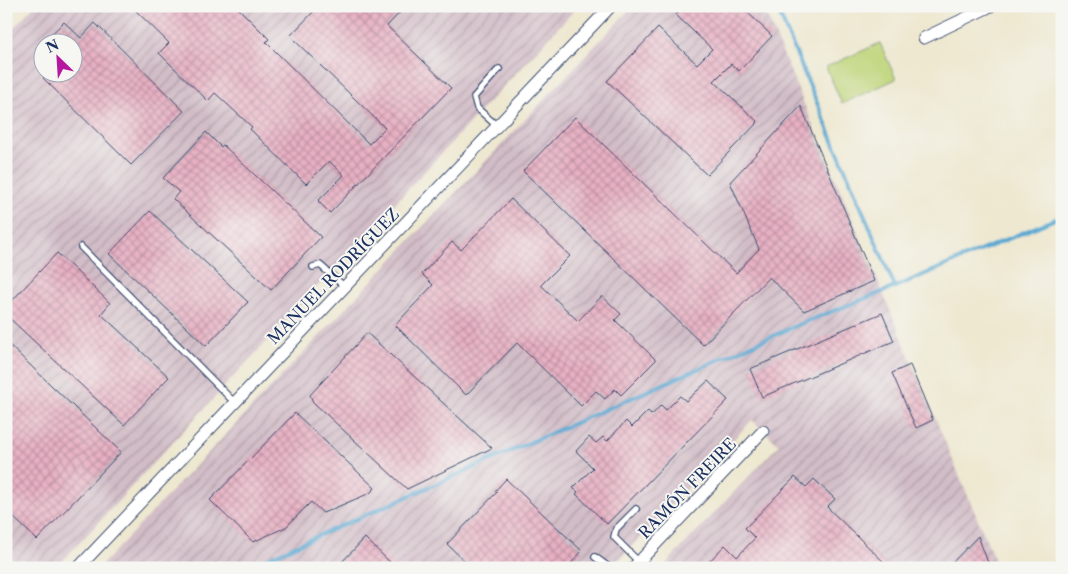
<svg xmlns="http://www.w3.org/2000/svg" width="1068" height="574" viewBox="0 0 1068 574" font-family="'Libre Caslon Text',serif">
	<style>
		.industrial { fill: url(#industrial-furrows); fill-rule: evenodd }
		.green { fill: #bed478; stroke: #6c826b }
		.lines { fill: none; stroke-linecap: round; stroke-linejoin: round }
		.stream { stroke: #57a7d1; stroke-width: 4 }
		.building { fill: url(#building-cross-hatch) }
		.service-casing { stroke: #3b4b6f; stroke-width: 8 }
		.minor-casing { stroke: #3b4b6f; stroke-width: 13 }
		.service { stroke: #fff; stroke-width: 5.5 }
		.minor { stroke: #fff; stroke-width: 11 }
		.labels { text-anchor: middle; dominant-baseline: central; stroke-width: 4; stroke-linejoin: round; paint-order: stroke }
		.street-label { font-size: 16px; fill: #1b2f5e; stroke: #f6f6f2 }
	</style>
	<defs>
		<pattern id="industrial-furrows" width="10" height="10" patternUnits="userSpaceOnUse" patternTransform="scale(1.25)"><rect width="10" height="10" fill="#d2bdc7"/><path d="M-1 1l2-2M0 10L10 0M9 11l2-2" fill="none" stroke="#aa9aa5"/></pattern>
		<pattern id="building-cross-hatch" width="8" height="8" patternUnits="userSpaceOnUse" patternTransform="scale(1.25)"><rect width="8" height="8" fill="#e8b1c3"/><path d="M0 0l8 8M0 8l8-8" fill="none" stroke="#bb90a2"/></pattern>
	</defs>
	<rect width="100%" height="100%" fill="#f6f6f2"/>
	<filter id="ink" filterUnits="userSpaceOnUse"><feTurbulence type="fractalNoise" baseFrequency=".02" numOctaves="2"/><feDisplacementMap in="SourceGraphic" scale="10" xChannelSelector="R" yChannelSelector="G"/><feConvolveMatrix kernelMatrix="1 2 1 2 8 2 1 2 1" color-interpolation-filters="sRGB"/></filter>
	<filter id="wash" filterUnits="userSpaceOnUse"><feTurbulence type="fractalNoise" baseFrequency=".0096" numOctaves="4" result="noise"/><feDisplacementMap in="SourceGraphic" scale="20" xChannelSelector="R" yChannelSelector="G"/><feGaussianBlur stdDeviation="1.12" result="paint"/><feColorMatrix in="noise" values="0 0 0 0 0 0 0 0 0 0 0 0 0 0 0 0 0 1.4 0 .05"/><feComposite in="paint" operator="in"/></filter>
	<g filter="url(#wash)">
		<rect width="100%" height="100%" fill="#eee8d0"/>
		<path class="industrial" d="M34 6H578L56 568H13L6 562V36ZM42 42H72V72H42Z
			M633 6H763L998 568H662L779 445 752 420 611 568H99Z"/>
		<path class="green" d="M880 43 896 79 842 104 826 67Z"/>
		<g class="lines">
			<path class="stream" d="M776 6 895 287
				M245 568 800 324 895 287 1062 216"/>
		</g>
		<g id="blocks">
			<path class="building" d="M131 6H236L269 39 266 42 369 144 385 128 290 36 319 6H406L387 26 451 88 330 213 318 201 344 175 329 161 306 184 250 129 252 127 215 93 208 101 159 53 169 43Z
				M685 6H741L772 36 739 71 731 64 714 81 758 122 707 175 607 81 658 28 697 64 712 49 676 15Z
				M64 22 81 38 95 23 184 111 131 165 43 78 48 72H72V42H43Z
				M801 106 874 281 804 311 769 277 703 345 523 171 575 117 736 273 759 249 730 182Z
				M206 132 221 147 223 145 321 237 271 290 173 199 179 192 163 178Z
				M511 199 570 256 541 285 578 321 602 296 621 314 615 320 656 360 621 395 615 389 605 399 596 391 581 406 517 343 466 395 395 325 433 285 422 274 452 242 461 250Z
				M150 211 248 302 206 346 109 254Z
				M57 253 110 303 101 314 169 377 124 425 6 315V307Z
				M882 313 894 341 762 397 750 369Z
				M367 333 492 448 407 489 313 402 310 395Z
				M6 342 121 452 37 540 6 510Z
				M910 365 933 420 916 428 892 373Z
				M708 381 728 400 607 524 576 494 578 492 573 488 593 468 576 451 589 437 596 443 603 437 607 441 626 421 632 427 648 411 652 415 661 405 666 410 680 396 686 401Z
				M295 413 375 488 370 493 323 513 311 502 286 527 253 542 210 500Z
				M795 477 806 487 814 479 835 499 827 507 890 568H703L725 545 737 557 755 538 745 528Z
				M506 479 582 551 567 568H472L447 544 497 492 495 491Z
				M978 536 990 568H947Z
				M365 538 396 568H336Z"/>
		</g>
	</g>
	<g filter="url(#ink)">
		<use href="#blocks" fill-opacity="0" stroke="#3b4b6f" stroke-width="1"/>
		<g class="lines">
			<g class="service-casing">
				<path id="service" d="M497 126 477 108 474 97 499 69
					M81 247 235 403
					M313 267 320 265 345 287
					M636 509 616 529 614 537 639 562
					M595 557 610 568"/>
			</g>
			<g class="minor-casing">
				<path id="minor" d="M924 38 991 6
					M78 568 611 6
					M633 568 763 431"/>
			</g>
			<use href="#service" class="service"/>
			<use href="#minor" class="minor"/>
		</g>
	</g>
	<g class="labels">
		<g class="street-label">
			<text transform="translate(333 276) rotate(-46)">MANUEL RODRÍGUEZ</text>
			<text transform="translate(687 488) rotate(-46)">RAMÓN FREIRE</text>
		</g>
	</g>
	<rect width="1068" height="574" fill="none" stroke="#f6f6f2" stroke-width="25"/>
	<g transform="translate(58 58) rotate(335)"><circle r="24" fill="#f6f6f2" stroke="#9ea6b7"/>
	<path d="M0-4L9 19L0 12L-9 19Z" fill="#b5179e"/>
	<text y="-8" font-size="14" font-weight="bold" text-anchor="middle" fill="#1b2f5e">N</text>
	</g>
</svg>
